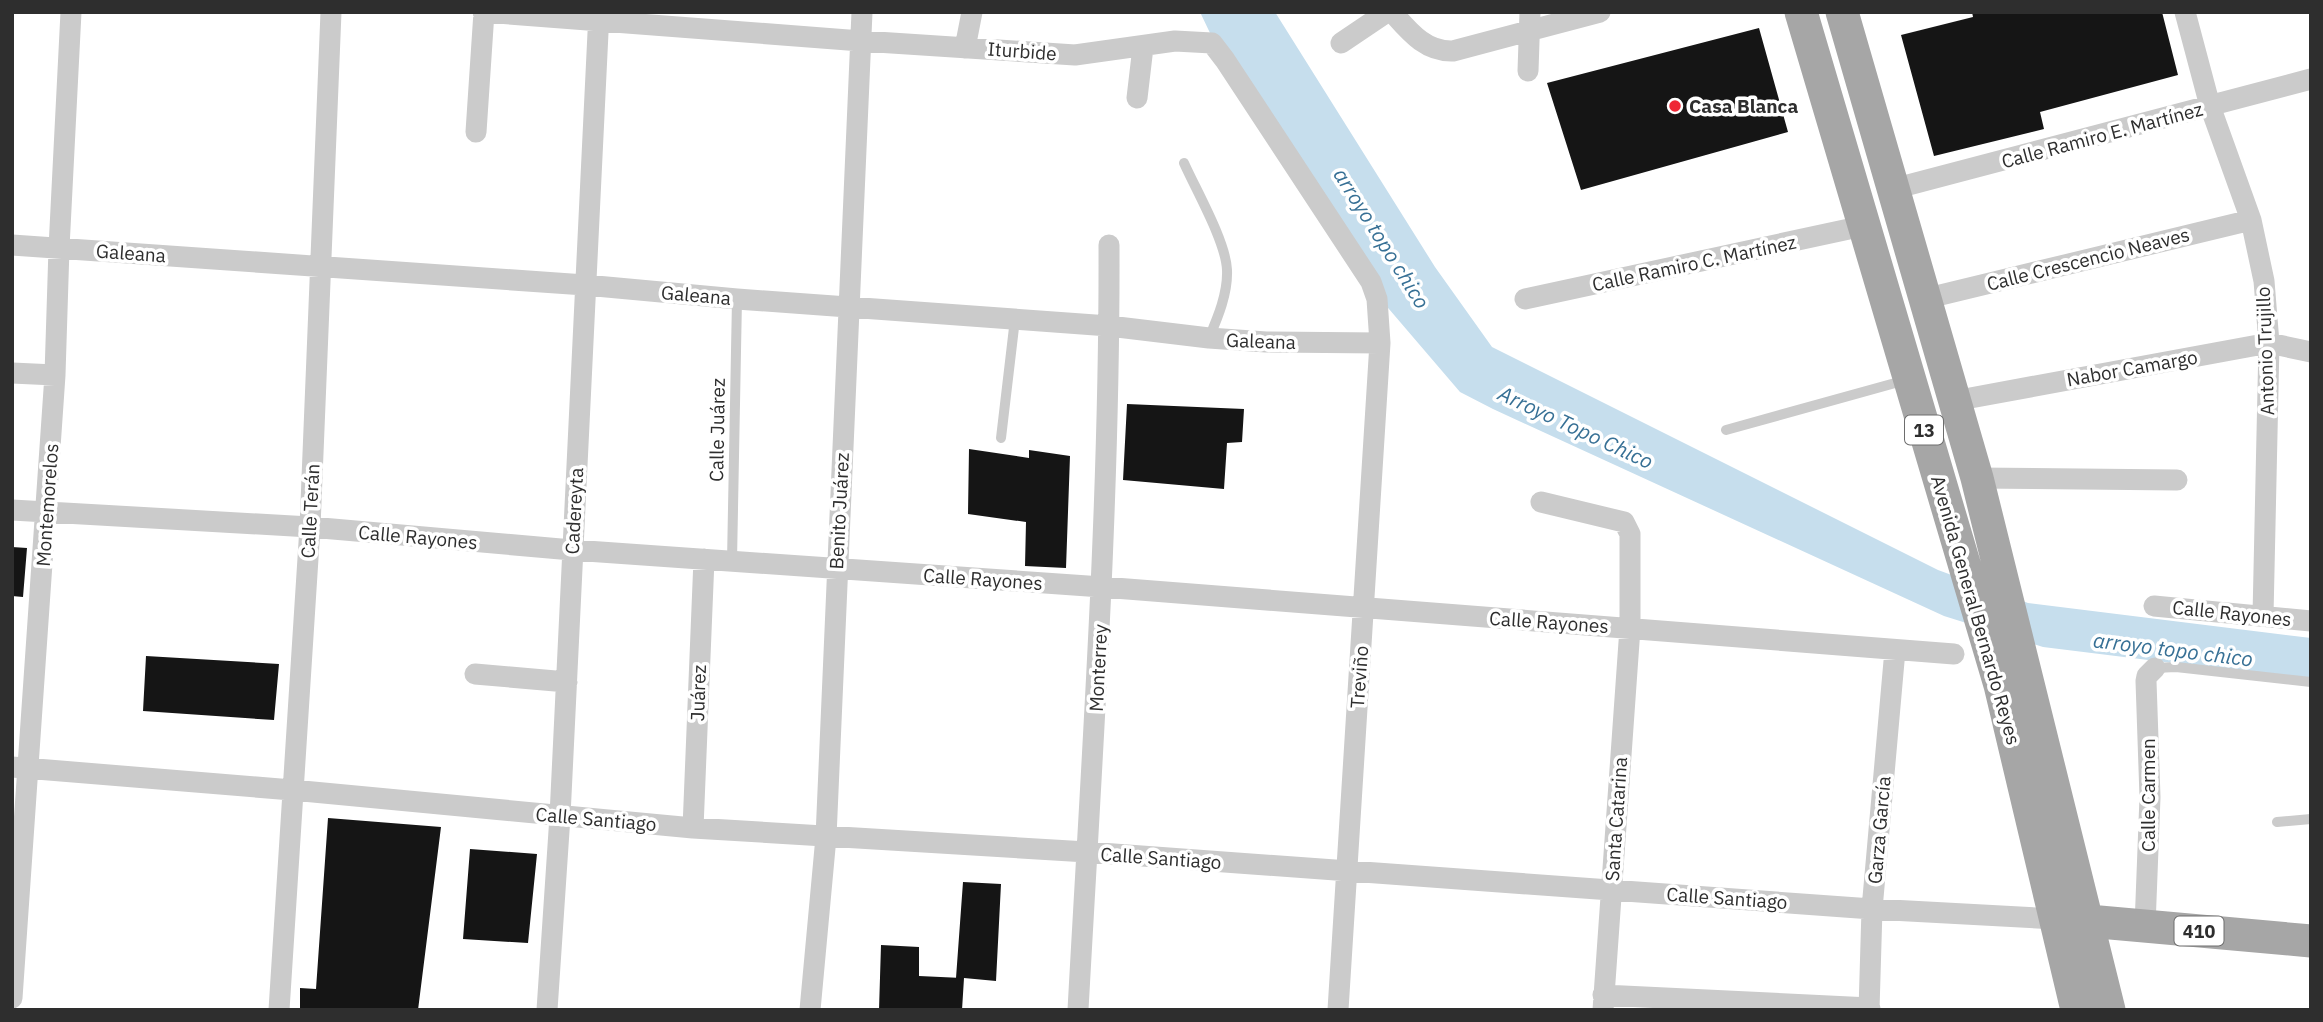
<svg xmlns="http://www.w3.org/2000/svg" width="2323" height="1022" viewBox="0 0 2323 1022" font-family="'IBM Plex Sans',sans-serif">
	<style>
		.water { fill: #c6deed }
		.building { fill: #151515 }
		.lines { fill: none; stroke-linecap: round; stroke-linejoin: round }
		.lane { stroke: #cbcbcb; stroke-width: 10 }
		.street { stroke: #cbcbcb; stroke-width: 21 }
		.primary { stroke: #a6a6a6; stroke-width: 33 }
		.poi-dot { fill: #ef2634; stroke: #fff; stroke-width: 2.5 }
		.labels { text-anchor: middle; dominant-baseline: central; stroke-width: 7; stroke-linejoin: round; paint-order: stroke }
		.shield { fill: #fff; stroke: #6d6d6d; stroke-width: 2 }
		.shield-label { font-size: 18px; font-weight: bold; fill: #2e2e2e }
		.street-label { font-size: 19px; fill: #2e2e2e; stroke: #fff }
		.poi-label { font-size: 19px; font-weight: bold; fill: #2e2e2e; stroke: #fff; text-anchor: start }
		.water-label { font-size: 21px; font-style: italic; fill: #377095; stroke: #fff }
	</style>
	<rect width="100%" height="100%" fill="#fff"/>
	<path class="water" d="M1200 12H1275L1435 267 1492 347 1938 570 2028 603 2311 638V680L2043 647 1944 616 1493 409 1460 392 1377 295 1220 54Z"/>
	<path class="building" d="M1972 12H2162L2178 75 2040 112 2044 129 1934 156 1901 35 1973 17Z
		M1759 28 1788 132 1581 190 1547 83Z
		M1127 404 1244 409 1242 442 1227 443 1224 489 1123 480Z
		M969 449 1029 458V450L1070 456 1066 568 1025 566 1026 522 968 514Z
		M12 547 27 548 23 597 12 596Z
		M146 656 279 664 274 720 143 711Z
		M328 818 441 827 418 1010H300V988L316 989Z
		M470 849 537 854 528 943 463 939Z
		M963 882 1001 884 996 981 964 978 962 1010H879L881 945 919 947V976L962 978H956Z"/>
	<g class="lines">
		<path class="lane" d="M1184 163C1196 190 1226 242 1227 270 1228 293 1218 317 1209 338
			M1726 430 1906 380
			M1001 438 1015 319
			M732 561 737 299
			M2155 668 2176 667 2311 682
			M2277 822 2311 819"/>
		<path class="street" d="M483 12 861 41 1075 55 1175 41 1212 43 1225 60 1371 282 1377 299 1380 343 1338 1010
			M1392 12C1409 31 1425 52 1453 51L1600 12
			M2185 12 2210 106 2251 220 2264 281 2269 343 2263 616
			M1341 43 1387 12
			M965 48 972 12
			M1528 71 1530 12
			M1137 98 1143 47
			M476 132 484 12
			M1893 189 2311 79
			M12 245 585 285 737 299 1109 326 1209 338 1266 342 1380 343
			M1525 299 1863 226
			M1924 299 2251 220
			M12 373 55 375
			M1954 401 2269 343 2311 352
			M1977 478 2177 480
			M1541 502 1624 522 1630 534V628L1603 1010
			M12 510 310 527 572 550 1102 587 1954 654
			M2154 606 2311 621
			M475 674 567 682
			M12 767 292 790 693 828 1087 852 1872 909 2056 919
			M693 828 704 559
			M2145 926 2150 797 2146 681 2147 676 2155 668
			M1603 995 1870 1008
			M12 998 55 375 59 248 71 12
			M279 1010 310 527 331 12
			M547 1010 560 816 599 12
			M810 1010 826 837 862 12
			M1078 1010C1092 755 1110 500 1109 245
			M1869 1010 1872 909 1895 650"/>
		<path class="primary" d="M1801 12 2000 685 2077 1010
			M1842 12 1977 478 2109 1010
			M2066 919 2311 941"/>
	</g>
	<circle class="poi-dot" cx="1675" cy="106" r="7"/>
	<g class="labels">
		<g class="shield">
			<rect x="1905" y="415.5" width="38" height="29" rx="5"/>
			<rect x="2174.5" y="916.5" width="49" height="29" rx="5"/>
		</g>
		<g class="shield-label">
			<text x="1924" y="430">13</text>
			<text x="2199" y="931">410</text>
		</g>
		<g class="street-label">
			<text transform="translate(1022 51) rotate(4)">Iturbide</text>
			<text transform="translate(2102 135) rotate(-15)">Calle Ramiro E. Martínez</text>
			<text transform="translate(131 253) rotate(4)">Galeana</text>
			<text transform="translate(2088 259) rotate(-14)">Calle Crescencio Neaves</text>
			<text transform="translate(1694 263) rotate(-12)">Calle Ramiro C. Martínez</text>
			<text transform="translate(696 295) rotate(5)">Galeana</text>
			<text transform="translate(1261 341) rotate(2)">Galeana</text>
			<text transform="translate(2265 351) rotate(-92)">Antonio Trujillo</text>
			<text transform="translate(2132 368) rotate(-10)">Nabor Camargo</text>
			<text transform="translate(717 430) rotate(-89)">Calle Juárez</text>
			<text transform="translate(47 505) rotate(-86)">Montemorelos</text>
			<text transform="translate(310 511) rotate(-87)">Calle Terán</text>
			<text transform="translate(574 511) rotate(-87)">Cadereyta</text>
			<text transform="translate(839 511) rotate(-87)">Benito Juárez</text>
			<text transform="translate(418 537) rotate(5)">Calle Rayones</text>
			<text transform="translate(983 579) rotate(4)">Calle Rayones</text>
			<text transform="translate(1976 610) rotate(74)">Avenida General Bernardo Reyes</text>
			<text transform="translate(2232 613) rotate(6)">Calle Rayones</text>
			<text transform="translate(1549 622) rotate(4)">Calle Rayones</text>
			<text transform="translate(1098 668) rotate(-87)">Monterrey</text>
			<text transform="translate(1359 677) rotate(-86)">Treviño</text>
			<text transform="translate(698 693) rotate(-88)">Juárez</text>
			<text transform="translate(2148 795) rotate(-90)">Calle Carmen</text>
			<text transform="translate(596 819) rotate(5)">Calle Santiago</text>
			<text transform="translate(1616 819) rotate(-86)">Santa Catarina</text>
			<text transform="translate(1879 830) rotate(-85)">Garza García</text>
			<text transform="translate(1161 858) rotate(4)">Calle Santiago</text>
			<text transform="translate(1727 898) rotate(4)">Calle Santiago</text>
		</g>
		<g class="poi-label">
			<text x="1689" y="106">Casa Blanca</text>
		</g>
		<g class="water-label">
			<text transform="translate(1382 238) rotate(58)">arroyo topo chico</text>
			<text transform="translate(1576 427) rotate(25)">Arroyo Topo Chico</text>
			<text transform="translate(2173 649) rotate(7)">arroyo topo chico</text>
		</g>
	</g>
	<rect width="2323" height="1022" fill="none" stroke="#2e2e2e" stroke-width="28"/>
</svg>
